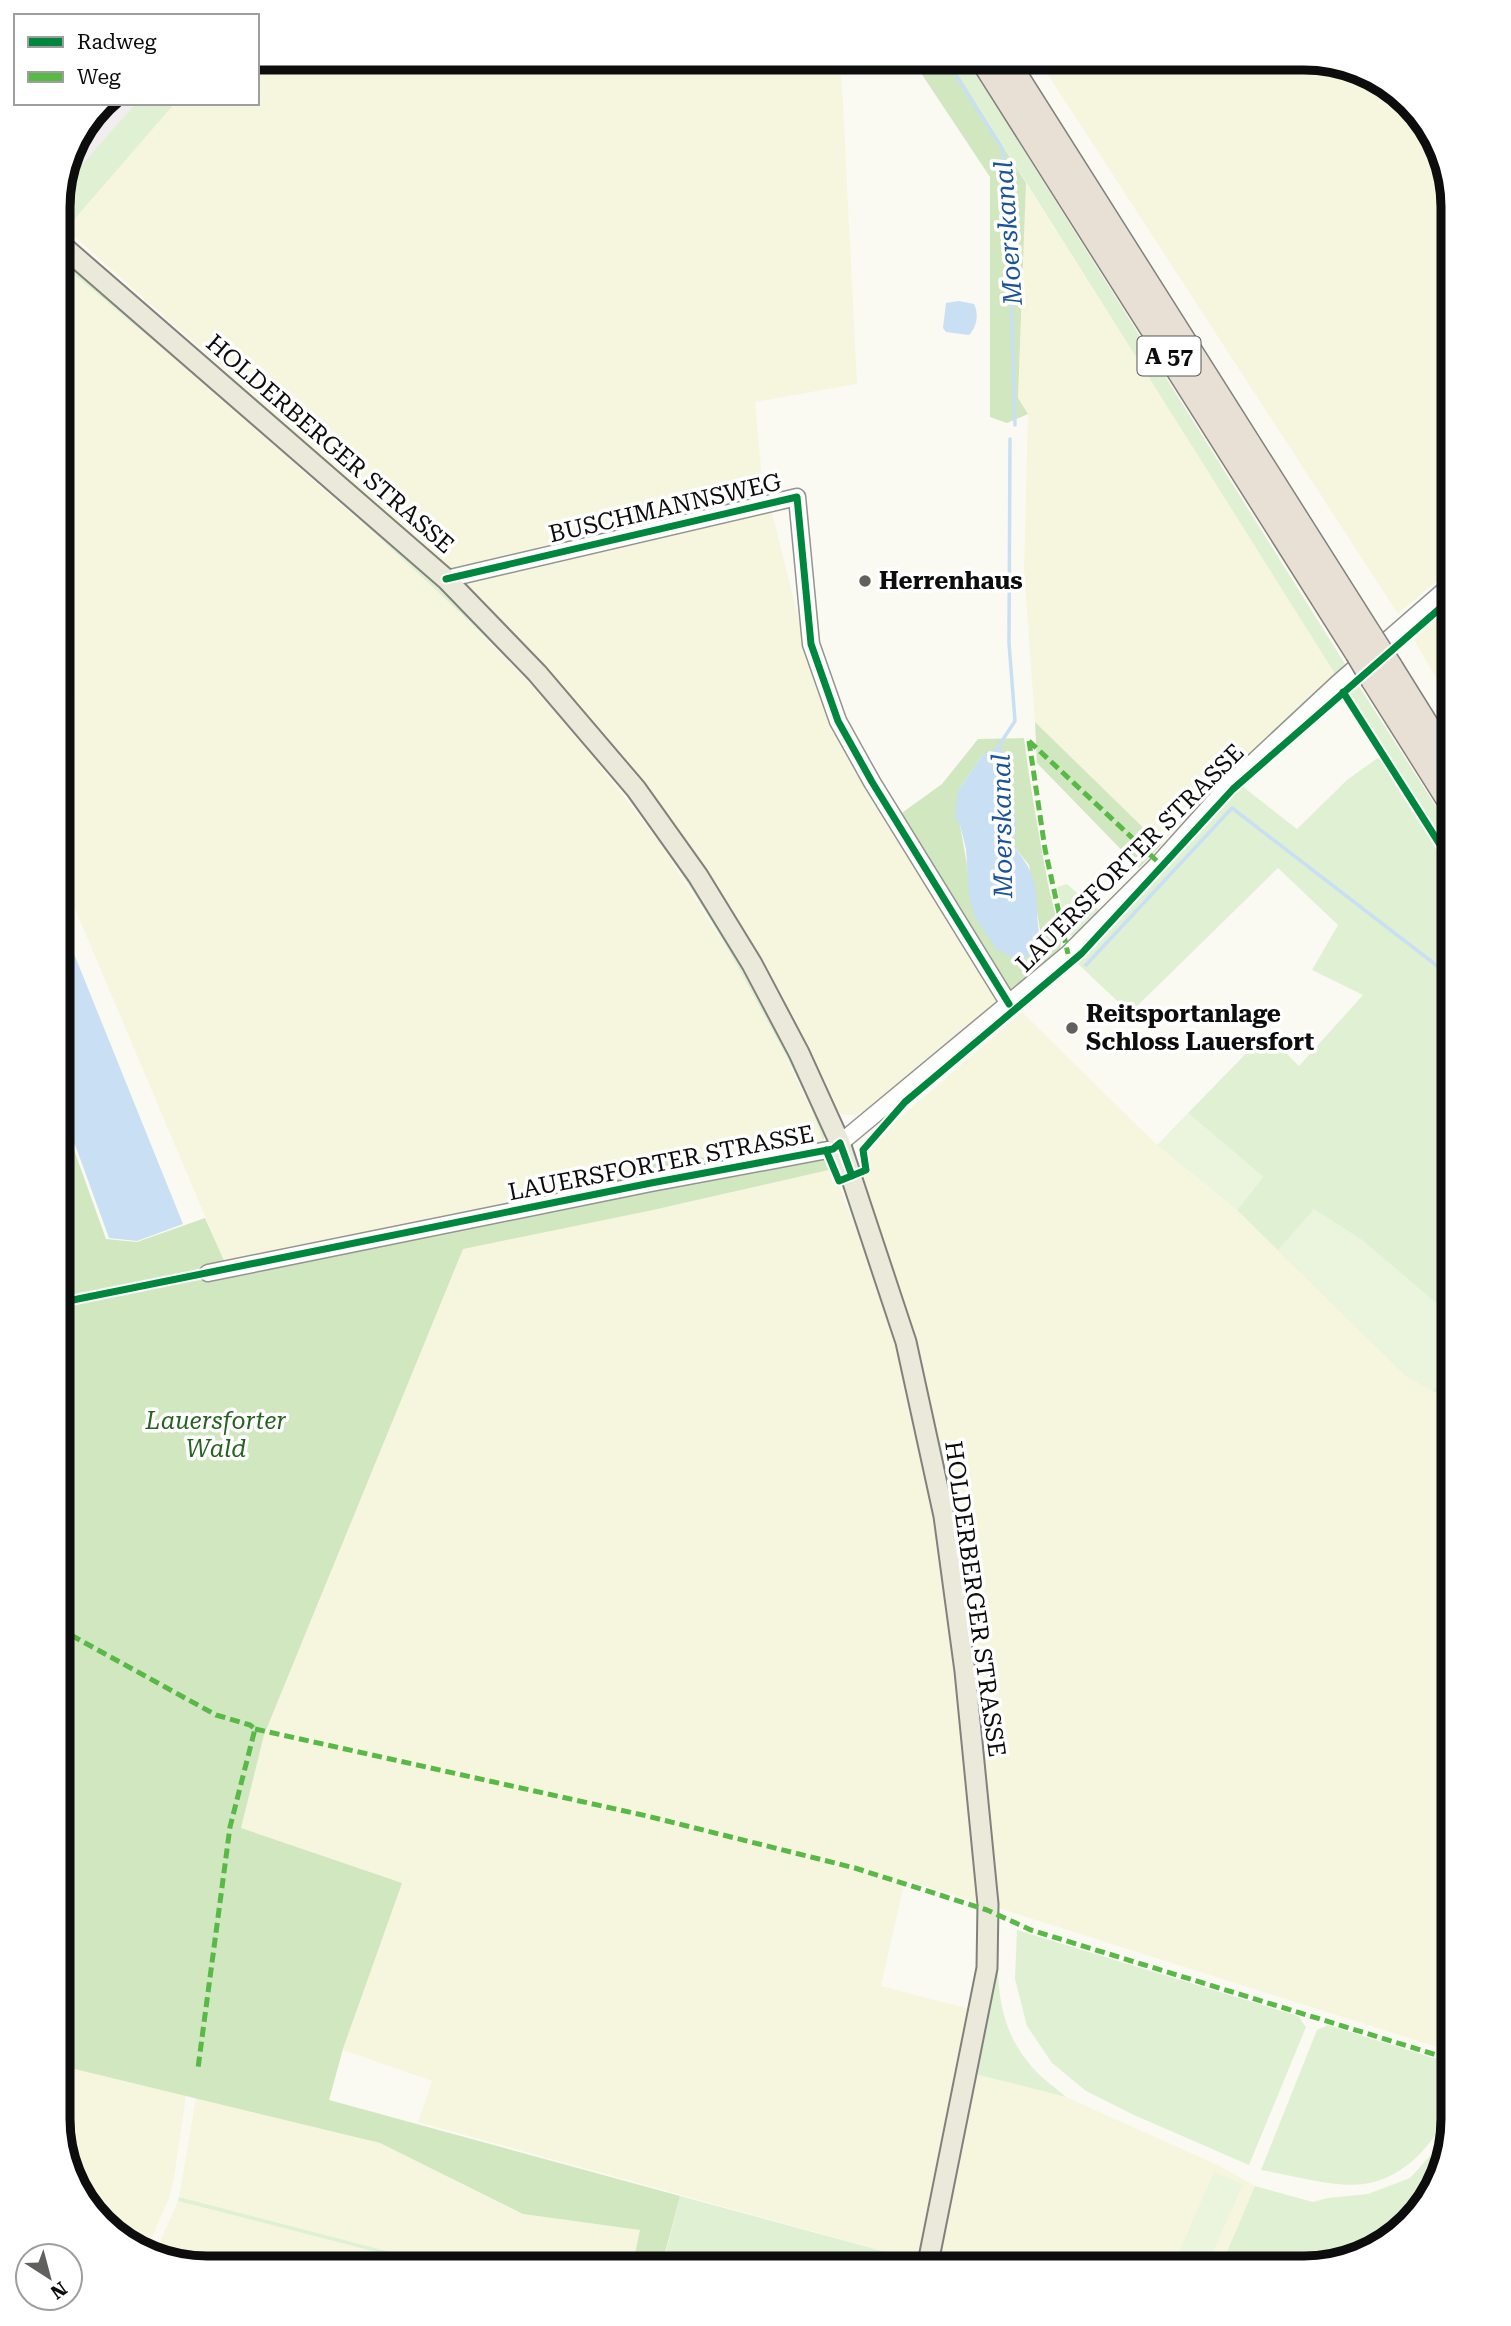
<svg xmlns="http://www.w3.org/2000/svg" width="1511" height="2326" viewBox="0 0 1511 2326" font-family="'Roboto Serif',serif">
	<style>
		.industrial { fill: #f2edee }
		.farmland { fill: #f6f6df }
		.green { fill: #e0f0d3 }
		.forest { fill: #d0e7c0; fill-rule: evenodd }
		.pitch { fill: #ebf4dc }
		.water { fill: #c9dff3 }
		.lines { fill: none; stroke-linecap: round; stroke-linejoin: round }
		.stream { stroke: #c9dff3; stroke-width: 3.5 }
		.minor-casing { stroke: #949490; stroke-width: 19 }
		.major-casing { stroke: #81817d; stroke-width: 23 }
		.highway-casing { stroke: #81817d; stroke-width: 26 }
		.minor { stroke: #fefefd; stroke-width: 16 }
		.major { stroke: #ebe9d9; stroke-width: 19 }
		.highway { stroke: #e9e0d5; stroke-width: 23 }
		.highway-bridge-casing { stroke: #81817d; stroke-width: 26; stroke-linecap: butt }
		.highway-bridge { stroke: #e9e0d5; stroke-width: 23 }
		.quiet { stroke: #58b947; stroke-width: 5; stroke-dasharray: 10 5; stroke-linecap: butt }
		.cycleway-casing { stroke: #fff; stroke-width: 11 }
		.cycleway { stroke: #00873e; stroke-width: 7 }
		.poi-dot { fill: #60605d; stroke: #fff; stroke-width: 2.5 }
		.labels { text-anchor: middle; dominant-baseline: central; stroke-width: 7; stroke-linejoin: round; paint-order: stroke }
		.shield { fill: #fff; stroke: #565656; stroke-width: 2 }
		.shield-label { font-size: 23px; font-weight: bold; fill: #0d0d0d }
		.street-label { font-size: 24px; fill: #0d0d0d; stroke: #fff }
		.poi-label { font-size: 24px; font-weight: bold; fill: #0d0d0d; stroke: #fff; text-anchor: start }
		.park-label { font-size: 24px; font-style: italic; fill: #266220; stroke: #fff }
		.water-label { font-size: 26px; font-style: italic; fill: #1b539a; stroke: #fff }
		.rim { fill: none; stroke: #0d0d0d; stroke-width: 9 }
	</style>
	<rect width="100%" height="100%" fill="#fafaf2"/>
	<path class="industrial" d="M100 103H136L61 191 69 150Z"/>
	<path class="farmland" d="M257 58H838L842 85 857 384 755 402 764 501 450 571 66 229 175 103H257Z
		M1037 58H1314L1387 83 1438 141 1453 207V567L1398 614Z
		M1026 183 1337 677 1230 771 1161 845 1035 722 1024 570 1028 414 1018 398Z
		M58 261 185 367 430 583 528 681 579 739 658 840 741 971 785 1055 816 1120 823 1141 797 1148 647 1163 638 1174 431 1219 224 1261 58 869Z
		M770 504 810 665 845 744 1000 1003 884 1098 868 1109 855 1115H843L834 1109 729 914 462 584 465 580Z
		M1453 603V707L1414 640Z
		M1022 1012 1157 1145 1237 1210 1406 1376 1453 1402V2052L995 1907 958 1567 933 1419 913 1341 856 1168 895 1122Z
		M833 1169 900 1344 938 1517 959 1668 980 1903 905 1880 881 1986 974 2010 923 2262 418 2122 432 2081 343 2050 401 1883 240 1829 264 1735 463 1248 653 1210Z
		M58 2065 186 2096 174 2178 169 2198 146 2251 124 2243 73 2185 58 2119Z
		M975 2074 1066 2097 1222 2167 1255 2186 1220 2268H935Z
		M196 2098 380 2143 523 2214 641 2230 632 2268H452L179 2197Z
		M178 2201 438 2268H198L155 2253Z"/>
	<path class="green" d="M948 58H966L1347 667 1337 677Z
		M136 103H175L66 229 58 235 60 190Z
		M58 253 64 255 493 633 634 796 749 971 826 1133 823 1141C808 1092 781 1047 757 1002 696 886 618 774 527 679 468 618 405 561 342 504 249 421 154 341 58 261Z
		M1357 683 1453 833V1402L1406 1376 1237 1210 1263 1177 1188 1113 1266 1033 1299 1066 1363 995 1312 970 1338 925 1278 868 1130 1013 1077 963 1242 786 1297 829 1347 780 1379 757 1341 697Z
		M1067 884 1083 898 1093 900 1099 912 1079 937 1068 935 1057 887Z
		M1017 1930 1298 2016 1306 2027 1249 2165 1134 2115 1086 2091 1052 2063 1027 2026 1015 1979Z
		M997 1948C998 1994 1000 2030 1032 2067 1041 2078 1055 2087 1066 2097L975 2074Z
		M1328 2025 1453 2064V2103C1437 2140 1407 2178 1364 2184 1336 2188 1290 2175 1261 2170L1317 2030Z
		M1449 2135 1433 2194 1370 2253 1304 2268H1220L1255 2186 1313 2202 1328 2198 1368 2194 1410 2178Z
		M680 2196 923 2262 922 2268H662Z
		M179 2197 452 2268H438L178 2201Z"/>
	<path class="forest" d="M911 58H948L1026 183 1018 398 1028 414 1007 423 990 417V177Z
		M1035 722 1161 845 1139 868 1037 763Z
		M1024 738C1030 787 1039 835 1048 884 1053 907 1061 930 1061 953L1049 966 1008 993 899 815 942 784 978 739ZM984 753C1004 787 1021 805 1013 845L1029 865 1041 936 969 895V877L960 825 958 791Z
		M58 1105 106 1239 137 1242 205 1218 230 1274 428 1233 431 1219 638 1174 647 1163 797 1148 823 1141 833 1169 653 1210 463 1249 264 1735 241 1828 402 1883 343 2049 329 2100 680 2196 661 2268H632L640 2230 523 2214 380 2143 58 2065Z"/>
	<path class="pitch" d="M1188 1113 1263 1177 1237 1210 1157 1145Z
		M1314 1209 1361 1239 1453 1317V1364L1433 1391 1406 1376 1278 1250Z
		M1214 2172 1243 2184 1206 2268H1183L1174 2264Z"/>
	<path class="water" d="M959 301 974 304C979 314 977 327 969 335L946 332 943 328 946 303Z
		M1001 747 1017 825 1013 845C1033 871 1036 879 1037 911 1037 925 1041 936 1039 950L1019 961 996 949 975 917 969 895 966 849 960 825 955 817 958 791 984 753Z
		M58 914 183 1224 137 1241 109 1238 58 1098Z"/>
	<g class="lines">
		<path class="stream" d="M945 58 1002 148 1012 214 1011 285 1015 425
			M996 750 1015 721 1009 643 1010 439
			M1086 965 1232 808 1453 978"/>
		<g class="minor-casing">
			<path id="minor" d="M446 579 797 497 811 644 838 721 872 782 1009 1004
				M208 1273 651 1183 833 1149 1068 954 1159 863 1230 784 1337 684 1453 583"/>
		</g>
		<g class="major-casing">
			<path id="major" d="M58 242 446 579 537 673 636 789 698 876 752 964 799 1053 840 1143 906 1342 944 1516 965 1671 988 1904 987 1968 927 2268"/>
		</g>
		<g class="highway-casing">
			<path id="highway" d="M981 58 1357 653
				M1005 58 1372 638
				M1390 666 1453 767
				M1373 680 1453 807"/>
		</g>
		<use href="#minor" class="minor"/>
		<use href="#major" class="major"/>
		<use href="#highway" class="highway"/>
		<g class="highway-bridge-casing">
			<path id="highway-bridge" d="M1372 638 1390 666
				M1357 653 1373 680"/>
		</g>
		<use href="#highway-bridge" class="highway-bridge"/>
		<path class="quiet" d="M1029 741 1045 849 1068 954
			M1029 741 1159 863
			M58 1628 216 1715 250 1725 255 1729 230 1827 198 2068
			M255 1729 647 1816 855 1868 987 1910 1031 1930 1453 2060"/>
		<g class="cycleway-casing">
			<path id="cycleway" d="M446 579 797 497 811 644 838 721 872 782 1009 1004
				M1343 692 1453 865
				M826 1150 839 1181 866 1170 863 1150 905 1102 1082 953 1233 789 1453 597
				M58 1303 651 1183 833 1149 840 1143 852 1176"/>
		</g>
		<use href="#cycleway" class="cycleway"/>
	</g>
	<g class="poi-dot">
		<circle cx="865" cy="581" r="7"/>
		<circle cx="1072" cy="1028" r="7"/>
	</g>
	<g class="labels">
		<rect class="shield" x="1137.5" y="336.5" width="63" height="39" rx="5"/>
		<g class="shield-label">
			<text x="1169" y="356">A 57</text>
		</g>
		<g class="street-label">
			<text transform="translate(330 444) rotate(41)">HOLDERBERGER STRASSE</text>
			<text transform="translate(665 508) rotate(-13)">BUSCHMANNSWEG</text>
			<text transform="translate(1130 858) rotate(-45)">LAUERSFORTER STRASSE</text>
			<text transform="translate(661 1163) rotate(-11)">LAUERSFORTER STRASSE</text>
			<text transform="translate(975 1599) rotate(82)">HOLDERBERGER STRASSE</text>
		</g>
		<g class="poi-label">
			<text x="879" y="581">Herrenhaus</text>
			<text x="1086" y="1014">Reitsportanlage<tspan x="1086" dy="28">Schloss Lauersfort</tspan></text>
		</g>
		<g class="park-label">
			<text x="216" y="1421">Lauersforter<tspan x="216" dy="28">Wald</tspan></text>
		</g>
		<g class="water-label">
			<text transform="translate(1008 233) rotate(-94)">Moerskanal</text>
			<text transform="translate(1002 826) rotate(-91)">Moerskanal</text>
		</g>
	</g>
	<path d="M0 0H1511V2326H0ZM207 70H1304A137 137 0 0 1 1441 207V2119A137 137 0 0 1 1304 2256H207A137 137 0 0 1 70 2119V207A137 137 0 0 1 207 70Z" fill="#fff" fill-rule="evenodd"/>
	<path class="rim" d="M207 70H1304A137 137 0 0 1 1441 207V2119A137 137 0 0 1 1304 2256H207A137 137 0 0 1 70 2119V207A137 137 0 0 1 207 70Z"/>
	<rect x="14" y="14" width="245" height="91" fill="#ffffff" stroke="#9e9e9e" stroke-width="2"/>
	<rect x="28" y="37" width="35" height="10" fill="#00873e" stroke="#9e9e9e" stroke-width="2"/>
	<text x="77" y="49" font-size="21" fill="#0d0d0d">Radweg</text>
	<rect x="28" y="72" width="35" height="10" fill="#58b947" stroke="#9e9e9e" stroke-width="2"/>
	<text x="77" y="84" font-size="21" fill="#0d0d0d">Weg</text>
	<g transform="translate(49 2277) rotate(144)"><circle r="33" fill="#ffffff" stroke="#9e9e9e" stroke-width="2"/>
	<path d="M0-5L12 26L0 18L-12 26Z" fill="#60605d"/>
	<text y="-10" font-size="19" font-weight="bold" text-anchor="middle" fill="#0d0d0d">N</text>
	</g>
</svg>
